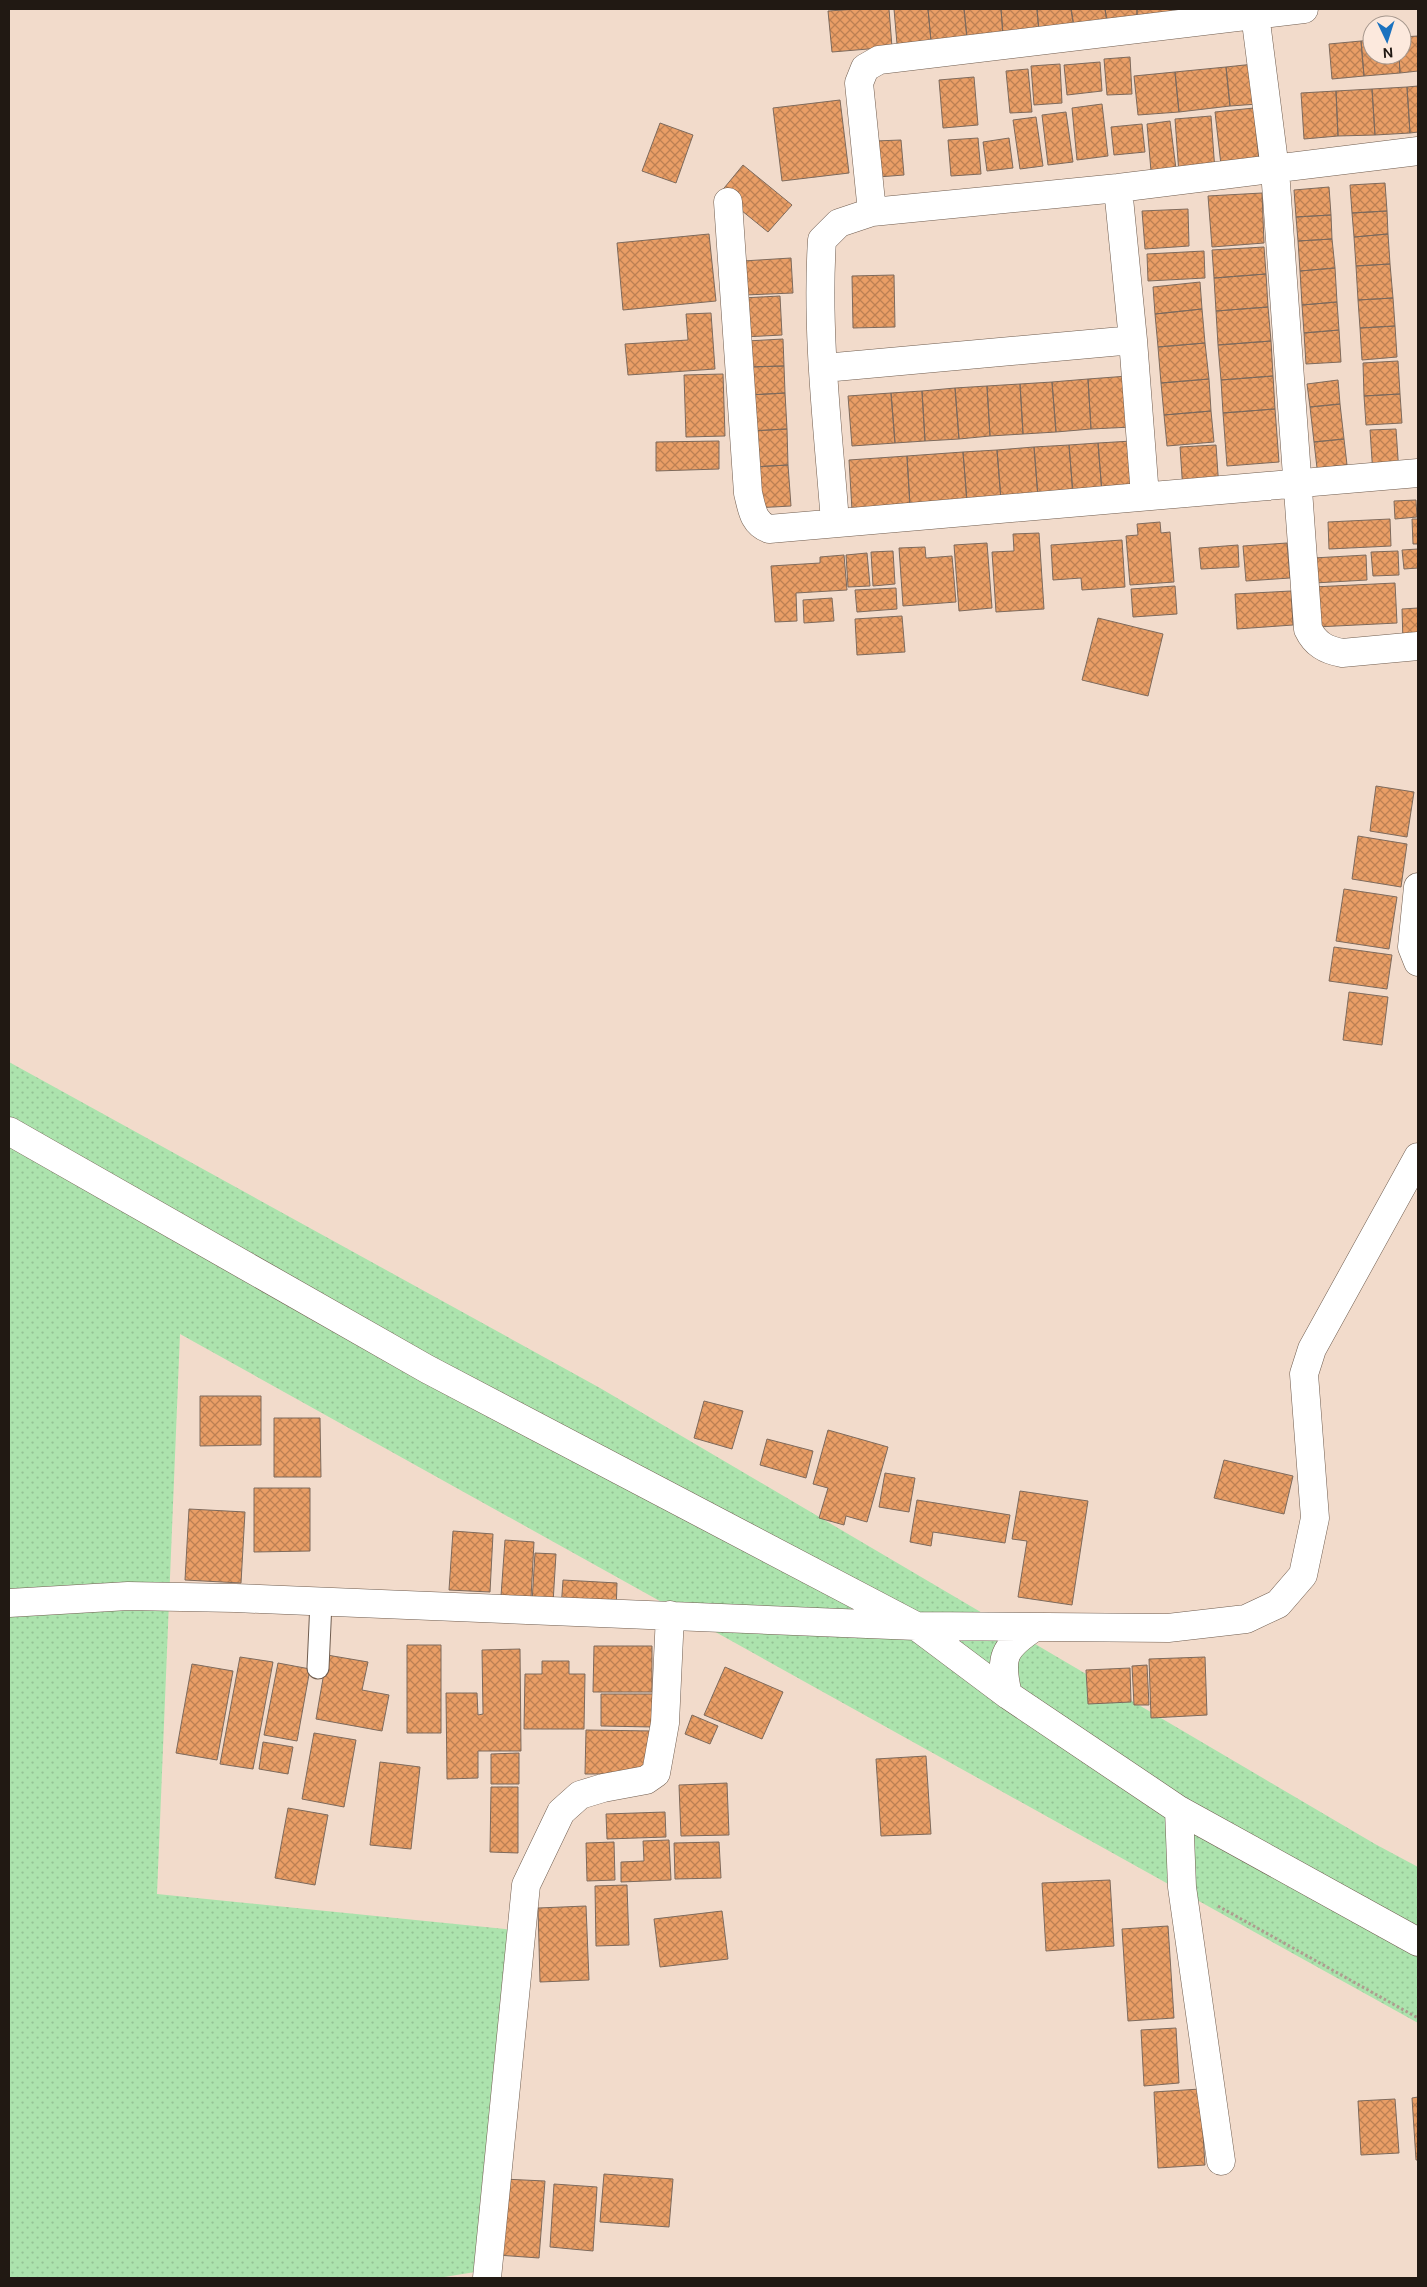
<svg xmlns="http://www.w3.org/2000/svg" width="1427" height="2287" viewBox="0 0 1427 2287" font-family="'DM Sans',sans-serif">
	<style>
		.grass { fill: url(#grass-dots) }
		.building { fill: url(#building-cross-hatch); stroke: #7e6a5c }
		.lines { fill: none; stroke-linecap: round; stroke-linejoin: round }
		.lane-casing { stroke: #6f5c4e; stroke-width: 23 }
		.street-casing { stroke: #6f5c4e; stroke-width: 29 }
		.path { stroke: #ae9c8f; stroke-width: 3; stroke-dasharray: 2.5 2.5; stroke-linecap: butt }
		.lane { stroke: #fff; stroke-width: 21 }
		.street { stroke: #fff; stroke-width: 28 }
	</style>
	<defs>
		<pattern id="grass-dots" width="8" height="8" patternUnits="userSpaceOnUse" patternTransform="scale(1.25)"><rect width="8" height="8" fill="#ace3ad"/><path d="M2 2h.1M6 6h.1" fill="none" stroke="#94c294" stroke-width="1.8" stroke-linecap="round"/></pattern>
		<pattern id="building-cross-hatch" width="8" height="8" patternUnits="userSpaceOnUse" patternTransform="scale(1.25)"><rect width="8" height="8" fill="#e99e66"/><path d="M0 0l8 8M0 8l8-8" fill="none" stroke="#bc8053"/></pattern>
	</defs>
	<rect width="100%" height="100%" fill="#f2dbcb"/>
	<path class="grass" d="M9 1062 600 1388 1375 1844 1418 1867V2023L180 1334 157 1894 514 1930 475 2272 438 2278H9Z"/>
	<path class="building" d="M858 9H889L892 47 832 52 828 11Z
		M894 9H928L931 41 897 44Z
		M928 9H964L967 38 931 41Z
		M964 9H1001L1003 35 967 38Z
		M1001 9H1037L1039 32 1003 35Z
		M1037 9H1071L1074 27 1039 32Z
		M1071 9H1105L1107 22 1074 27Z
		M1105 9H1137V17L1107 22Z
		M1137 9H1172V14L1137 17Z
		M1418 36V71L1400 73 1399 55H1402V37Z
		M1372 40V55H1399L1400 73 1364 76 1361 41Z
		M1361 41 1364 76 1332 79 1329 44Z
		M1130 57 1132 94 1107 95 1104 59Z
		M1100 62 1102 91 1067 95 1064 65Z
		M1060 64 1062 103 1034 105 1031 66Z
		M1254 64 1258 104 1230 106 1226 67Z
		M1226 67 1230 106 1179 112 1175 72Z
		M1028 69 1032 112 1010 113 1006 71Z
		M1175 72 1179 112 1138 115 1134 76Z
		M974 77 978 125 943 128 939 80Z
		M1418 86V132L1410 133 1407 87Z
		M1407 87 1410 133 1375 135 1372 89Z
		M1372 89 1375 135 1338 136 1336 91Z
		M1336 91 1338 136 1304 139 1301 93Z
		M840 100 849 173 782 181 773 108Z
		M1102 104 1108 156 1077 160 1072 108Z
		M1254 108 1259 162 1221 165 1215 112Z
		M1066 112 1073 162 1048 165 1042 115Z
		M1211 116 1215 171 1179 174 1175 119Z
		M1036 117 1043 166 1020 169 1013 120Z
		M1170 121 1176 169 1151 171 1147 124Z
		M660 123 693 135 676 183 642 171Z
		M1142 124 1145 152 1114 155 1111 127Z
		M978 138 981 174 951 176 948 140Z
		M1009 138 1013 168 987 171 983 142Z
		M901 140 904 175 878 177 875 141Z
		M743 165 792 205 768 232 720 193Z
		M1385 183 1387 211 1352 213 1350 185Z
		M1329 187 1331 215 1296 217 1294 190Z
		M1262 193 1264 243 1212 247 1208 196Z
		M1188 209 1189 246 1145 249 1142 211Z
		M1387 211 1388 234 1354 237 1352 213Z
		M1331 215 1332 239 1298 241 1296 217Z
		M709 234 716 301 623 310 617 243Z
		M1388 234 1390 264 1356 266 1354 237Z
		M1332 239 1335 268 1300 271 1298 241Z
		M1264 247 1266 274 1214 278 1212 250Z
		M1204 251 1205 278 1148 281 1147 254Z
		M791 258 793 293 745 295 743 261Z
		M1390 264 1393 298 1358 300 1356 266Z
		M1335 268 1337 302 1302 305 1300 271Z
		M1266 274 1268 307 1216 311 1214 278Z
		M894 275 895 327 853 328 852 276Z
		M1200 282 1202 309 1155 314 1153 287Z
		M780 296 782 335 744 337 742 298Z
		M1393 298 1395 326 1360 328 1358 300Z
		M1337 302 1339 330 1304 333 1302 305Z
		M1268 307 1271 341 1218 345 1216 311Z
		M1202 309 1205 343 1158 347 1155 314Z
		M711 313 715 369 628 375 625 344 688 340 686 314Z
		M1395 326 1397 357 1362 360 1360 328Z
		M1339 330 1341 362 1306 364 1304 333Z
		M783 339 784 366 748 367 747 341Z
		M1271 341 1273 376 1221 380 1218 345Z
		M1205 343 1209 379 1161 383 1158 347Z
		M1398 361 1400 394 1364 396 1363 363Z
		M784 366 785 393 749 395 748 367Z
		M723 374 725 436 686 437 684 375Z
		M1128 376 1132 427 1091 429 1088 379Z
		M1273 376 1275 409 1223 413 1221 380Z
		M1088 379 1091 429 1056 432 1052 382Z
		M1209 379 1211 411 1164 415 1161 383Z
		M1338 380 1340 404 1310 407 1307 384Z
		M1052 382 1056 432 1023 434 1020 384Z
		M1020 384 1023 434 990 436 987 386Z
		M987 386 990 436 959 439 955 388Z
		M955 388 959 439 925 441 922 391Z
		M922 391 925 441 895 443 891 393Z
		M785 393 787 429 751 431 749 395Z
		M891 393 895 443 852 446 848 396Z
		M1400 394 1402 423 1366 425 1364 396Z
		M1340 404 1344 439 1314 442 1310 407Z
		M1275 409 1279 462 1227 466 1223 413Z
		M1211 411 1214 442 1167 446 1164 415Z
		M787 429 788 465 753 467 751 431Z
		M1396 429 1399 473 1373 475 1370 430Z
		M1344 439 1347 465 1317 468 1314 442Z
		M719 441V469L656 471V442Z
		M1132 441 1135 490 1102 493 1098 443Z
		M1098 443 1102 493 1073 495 1069 445Z
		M1069 445 1073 495 1038 497 1034 447Z
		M1216 445 1219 489 1183 491 1180 447Z
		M1034 447 1038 497 1001 500 997 450Z
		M997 450 1001 500 967 502 963 452Z
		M963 452 967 502 910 506 907 456Z
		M907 456 910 506 852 510 849 460Z
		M788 465 791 506 755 508 753 467Z
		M1416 500 1417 517 1395 519 1394 501Z
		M1390 519 1391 546 1329 549 1328 522Z
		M1412 519H1418V544H1413Z
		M1160 522 1161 533 1170 532 1174 582 1130 585 1126 536 1138 535 1137 524Z
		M1039 533 1044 609 996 612 992 552 1014 551 1013 534Z
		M1122 540 1125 587 1082 590 1081 578 1053 580 1051 545Z
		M987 543 992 608 959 611 954 545Z
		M1287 543 1290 578 1246 581 1243 546Z
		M1238 545 1239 567 1201 569 1199 548Z
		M925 547 926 558 952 556 956 602 903 606 899 548Z
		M1418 549V568L1404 569 1402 550Z
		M893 551 895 584 873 586 871 552Z
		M1398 551 1399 575 1373 576 1371 552Z
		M867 553 870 586 848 587 846 555Z
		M844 555 847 590 796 593 797 621 775 622 771 566 820 563V557Z
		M1366 555 1367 580 1314 583 1313 558Z
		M1395 583 1397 623 1316 627 1313 587Z
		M1175 586 1177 614 1133 617 1131 589Z
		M896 588 897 609 857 612 855 590Z
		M1291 591 1293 625 1237 629 1235 594Z
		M832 598 834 621 804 623 803 600Z
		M1418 608V642L1403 643 1402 609Z
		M902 616 905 652 857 655 855 619Z
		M1098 618 1163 634 1148 696 1082 680Z
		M1376 786 1414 792 1407 837 1370 831Z
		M1358 836 1407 844 1401 887 1352 879Z
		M1344 889 1397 897 1389 949 1336 941Z
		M1334 947 1392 955 1387 989 1329 981Z
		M1349 992 1388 997 1382 1045 1343 1040Z
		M200 1396H261V1445L200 1446Z
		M704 1401 743 1411 732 1449 694 1438Z
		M274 1418H320L321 1477H274Z
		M828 1430 888 1447 867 1522 846 1516 844 1525 819 1518 828 1488 813 1484Z
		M767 1439 813 1451 806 1478 760 1465Z
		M1224 1460 1293 1476 1284 1514 1214 1498Z
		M885 1473 915 1478 909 1512 879 1507Z
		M254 1488H310V1551L254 1552Z
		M1020 1491 1088 1501 1072 1605 1018 1597 1027 1541 1012 1539Z
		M917 1500 1010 1515 1005 1543 933 1532 931 1546 910 1542Z
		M189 1509 245 1512 241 1583 185 1580Z
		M453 1531 493 1534 490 1592 449 1590Z
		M505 1540 534 1542 531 1598 501 1596Z
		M535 1553 556 1554 553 1603 532 1602Z
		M563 1580 617 1583 616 1613 561 1609Z
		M407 1645H441V1733H407Z
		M594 1646H652V1692H593Z
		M520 1649 521 1751H478V1778L447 1779 446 1693H477L478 1715 483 1714 482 1650Z
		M327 1655 368 1662 362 1690 389 1695 382 1731 316 1719Z
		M240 1657 273 1662 253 1769 220 1764Z
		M1205 1657 1207 1715 1151 1718 1149 1659Z
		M542 1661H569V1674H585L584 1729H524L525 1674H542Z
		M278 1663 310 1669 297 1741 264 1735Z
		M192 1664 233 1671 217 1760 176 1753Z
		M1147 1665 1149 1705H1134L1132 1666Z
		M725 1667 783 1692 762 1739 704 1715Z
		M1130 1668 1131 1702 1088 1704 1086 1670Z
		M601 1694H653V1727L601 1726Z
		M692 1715 718 1726 710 1744 685 1734Z
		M586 1730 652 1731 651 1774H585Z
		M314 1733 356 1740 344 1807 302 1799Z
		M263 1742 293 1747 288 1774 259 1769Z
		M519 1753V1784H491V1754Z
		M926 1756 931 1834 881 1836 876 1759Z
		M380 1762 420 1767 411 1849 370 1845Z
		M727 1783 729 1835 681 1836 679 1785Z
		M491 1787H518V1853L490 1852Z
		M288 1808 328 1815 315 1885 275 1878Z
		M665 1812 666 1837 607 1839 606 1814Z
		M669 1840 671 1880 621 1882V1862L644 1861 643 1841Z
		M614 1842 615 1880 587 1881 586 1843Z
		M719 1842 721 1878 675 1879 674 1843Z
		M1110 1880 1114 1946 1046 1951 1042 1883Z
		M627 1885 629 1945 596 1946 595 1886Z
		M586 1906 589 1980 540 1982 538 1908Z
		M722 1911 728 1959 660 1967 654 1919Z
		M1168 1926 1174 2018 1128 2021 1122 1929Z
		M1176 2028 1179 2083 1144 2086 1141 2030Z
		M1200 2089 1205 2165 1158 2168 1154 2092Z
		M1418 2097V2160H1416L1412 2098Z
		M1395 2099 1399 2153 1361 2155 1358 2101Z
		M604 2174 673 2179 669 2227 600 2222Z
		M503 2179 545 2181 539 2258 497 2255Z
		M554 2184 597 2187 593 2251 550 2247Z"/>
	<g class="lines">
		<g class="lane-casing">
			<path id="lane" d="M318 1668 321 1602"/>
		</g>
		<g class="street-casing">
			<path id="street" d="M1255 14 1275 170 1308 629C1315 644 1326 650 1342 653L1418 646
				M1118 188 1133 340 1145 496
				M728 202 748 493C752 509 753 523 769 529L1418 473
				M872 212 859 83 865 68 879 60 1304 9
				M824 368 1133 340
				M835 522C828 429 816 333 822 240L839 223 872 212 1118 188 1418 151
				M1418 887 1412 947 1418 962
				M9 1131 427 1369 916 1626 1008 1695 1179 1810 1182 1887 1221 2161
				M9 1603 128 1596 235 1598 916 1626 1168 1628 1246 1619 1278 1604 1303 1575 1315 1518 1304 1374 1312 1349 1418 1157
				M1008 1695C999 1657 1003 1648 1035 1627
				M1179 1810 1418 1942
				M487 2278 526 1885 561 1812 580 1795 603 1788 646 1780 656 1773 665 1723 670 1615"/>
		</g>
		<path class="path" d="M1218 1906 1418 2018"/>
		<use href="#lane" class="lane"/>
		<use href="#street" class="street"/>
	</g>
	<rect width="1427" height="2287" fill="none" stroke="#211913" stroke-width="20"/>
	<g transform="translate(1387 40) rotate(176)"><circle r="24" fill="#fce9dd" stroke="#a4968c"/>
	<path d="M0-4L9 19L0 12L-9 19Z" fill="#1b72bf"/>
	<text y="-8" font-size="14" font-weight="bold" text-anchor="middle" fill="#211913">N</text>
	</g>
</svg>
